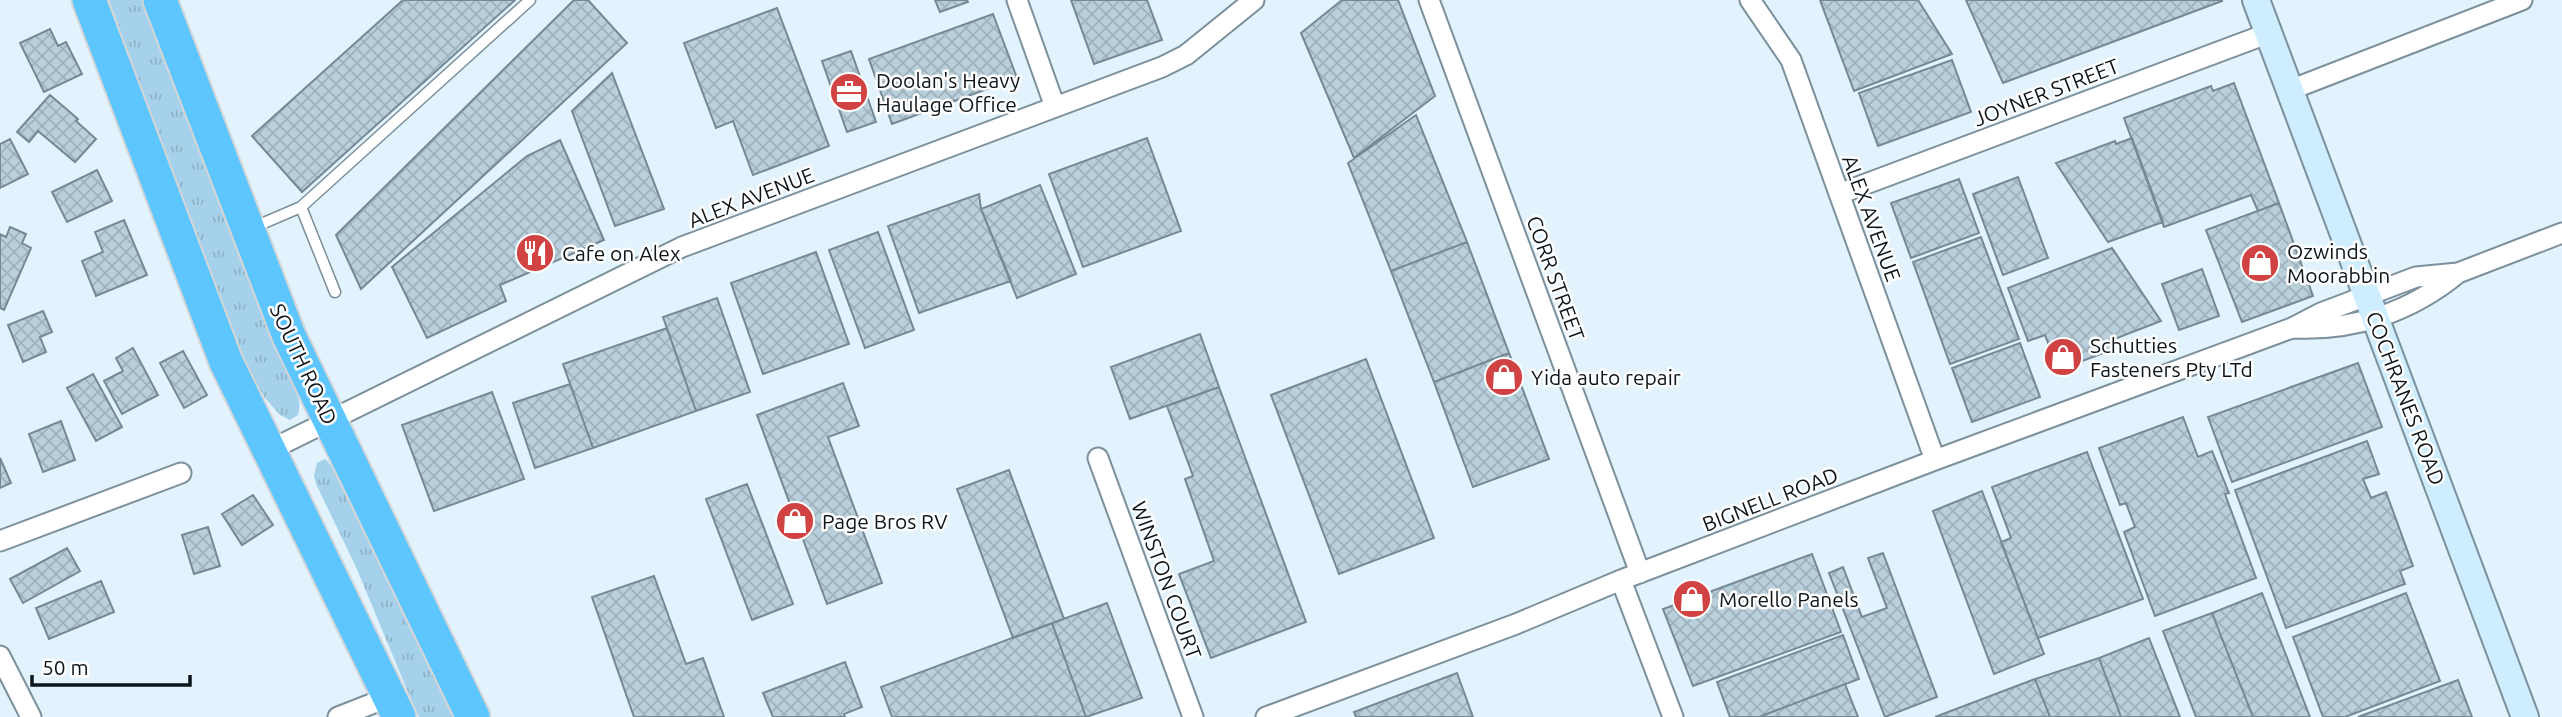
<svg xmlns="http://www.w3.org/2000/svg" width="2562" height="717" viewBox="0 0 2562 717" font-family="Ubuntu,sans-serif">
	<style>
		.grass { fill: url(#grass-tufts) }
		.building { fill: url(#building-cross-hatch); stroke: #758995; stroke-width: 2 }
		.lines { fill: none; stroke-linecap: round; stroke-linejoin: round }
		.lane-casing { stroke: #7c909c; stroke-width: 13 }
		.street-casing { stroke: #7c909c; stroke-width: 23 }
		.secondary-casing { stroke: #7c909c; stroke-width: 30 }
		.highway-casing { stroke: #d4d5d6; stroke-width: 37 }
		.lane { stroke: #fff; stroke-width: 10 }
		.street { stroke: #fff; stroke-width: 19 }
		.secondary { stroke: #ceeeff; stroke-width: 26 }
		.highway { stroke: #5dc6fe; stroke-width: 33 }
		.labels { text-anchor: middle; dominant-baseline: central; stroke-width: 5; stroke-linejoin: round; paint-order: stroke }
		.poi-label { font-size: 21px; fill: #0e151a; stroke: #fdfdfd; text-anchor: start }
		.street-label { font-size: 21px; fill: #0e151a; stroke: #fdfdfd }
	</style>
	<defs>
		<pattern id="grass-tufts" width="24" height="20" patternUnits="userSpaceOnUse" patternTransform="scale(1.75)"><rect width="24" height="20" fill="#a6d1ea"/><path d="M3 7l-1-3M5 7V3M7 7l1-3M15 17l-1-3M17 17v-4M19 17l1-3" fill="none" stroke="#8eb3c8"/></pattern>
		<pattern id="building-cross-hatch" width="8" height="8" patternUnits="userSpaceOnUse" patternTransform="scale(1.75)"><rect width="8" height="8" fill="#bacfdc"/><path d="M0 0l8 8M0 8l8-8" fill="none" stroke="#9fb1bc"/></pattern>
	</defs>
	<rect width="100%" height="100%" fill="#e2f3fe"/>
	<path class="grass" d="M109 0H143L273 343C284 364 305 391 298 415L290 420 280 415 265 398 247 370 187 218Z
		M325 459 331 465 453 717H419L415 709 356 567 316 484 314 476 317 463Z"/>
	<path class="building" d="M403 0H515L302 192 252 136Z
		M574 0H588L627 43 361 289 336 235Z
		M935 0H967L968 2 940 12Z
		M1071 0H1147L1162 40 1094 64Z
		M1342 0H1398L1435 96 1354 158 1301 33Z
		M1820 0H1918L1952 54 1854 91Z
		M1966 0H2222V1L2003 83Z
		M777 8 829 146 753 175 733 121 716 128 684 43Z
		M993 14 1017 78 892 124 869 59Z
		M50 29 58 46 66 42 82 74 44 92 20 43Z
		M851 51 876 122 847 132 822 61Z
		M1952 60 1971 112 1878 146 1859 93Z
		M612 73 664 209 615 226 572 111Z
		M2234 83 2279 203 2258 211 2251 195 2164 227 2124 118 2211 86 2213 91Z
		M50 95 78 119 76 121 96 139 75 162 38 131 29 142 17 132Z
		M1416 115 1467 242 1391 271 1348 163Z
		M1147 138 1181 231 1083 267 1049 174Z
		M2132 138 2163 222 2108 242 2056 163 2115 141 2116 144Z
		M10 139 28 174 0 188V144Z
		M560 140 604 240 500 285 506 301 427 338 392 267 527 156Z
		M97 170 112 201 67 222 52 192Z
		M2018 177 2048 258 2003 275 1973 194Z
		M1959 179 1979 233 1911 258 1891 203Z
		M1040 185 1076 274 1017 298 981 209Z
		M979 194 981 209 1011 281 919 313 888 226Z
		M2279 203 2313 296 2242 322 2206 230Z
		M124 220 147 275 96 296 82 261 103 252 95 232Z
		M10 227 26 234 22 243 31 248 4 310 0 308V234L6 237Z
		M878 232 914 330 865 348 829 250Z
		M1981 237 2019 339 1950 364 1913 262Z
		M1467 242 1509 353 1434 382 1391 271Z
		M2112 248 2161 321 2109 341 2112 350 2058 370 2045 335 2028 341 2008 288Z
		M816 252 849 344 763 374 731 283Z
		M2202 269 2219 316 2179 330 2162 284Z
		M717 298 750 392 696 411 663 317Z
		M43 311 52 332 40 337 46 352 23 362 8 325Z
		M667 328 696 411 593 448 563 364Z
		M1200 334 1219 387 1130 419 1111 367Z
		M2020 343 2040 397 1972 422 1952 368Z
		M133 348 158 395 122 414 104 381 123 371 116 358Z
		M183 351 207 395 184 408 160 363Z
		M1509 353 1549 459 1473 487 1434 382Z
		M1366 359 1434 538 1339 574 1271 395Z
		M2358 363 2382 427 2232 482 2208 417Z
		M93 374 122 427 96 441 67 388Z
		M843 383 859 426 828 437 882 583 827 604 757 415Z
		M570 384 593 448 535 468 513 403Z
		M1219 387 1306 622 1211 658 1179 574 1214 561 1185 479 1193 476 1167 406Z
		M492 392 524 479 434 511 402 425Z
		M2183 417 2198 457 2212 451 2229 493 2225 494 2256 578 2155 616 2124 532 2135 527 2126 503 2120 505 2099 448Z
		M61 421 75 460 43 472 29 434Z
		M2367 441 2379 474 2363 479 2371 498 2386 492 2413 566 2400 571 2405 584 2286 628 2235 490Z
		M2087 452 2143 599 2038 638 2001 542 2011 538 1992 487Z
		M0 458 11 483 0 488Z
		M1009 470 1064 619 1013 638 957 489Z
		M747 484 793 604 752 620 706 499Z
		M1982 491 2044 654 1994 674 1933 511Z
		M253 495 273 525 242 545 222 514Z
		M208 527 220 566 194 574 182 535Z
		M67 548 80 571 23 603 10 579Z
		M1883 553 1937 697 1885 717 1829 573 1843 567 1862 617 1887 608 1868 558Z
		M1812 554 1841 632 1693 686 1663 609Z
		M654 576 686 664 703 658 724 717H634L592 597Z
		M101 581 114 612 49 639 36 608Z
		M2262 593 2310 717H2253L2212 613Z
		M2406 593 2440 681 2345 717H2323L2293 637Z
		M1107 603 1142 698 1086 717 1052 623Z
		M2212 613 2253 717H2196L2163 631Z
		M1052 623 1086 717H892L881 687Z
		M1843 635 1859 679 1759 717H1730L1717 682Z
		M2149 638 2180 717H2121L2099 658Z
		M2099 658 2121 717H2050L2035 679Z
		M845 662 862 707 844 714 845 717H773L763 693Z
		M1457 673 1473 717H1356L1354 712Z
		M2035 679 2050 717H1935Z
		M2458 680 2472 717H2358Z
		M1845 684 1858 717H1759Z"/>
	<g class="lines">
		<g class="lane-casing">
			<path id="lane" d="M301 207 530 0
				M252 228 301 207 335 292"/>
		</g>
		<g class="street-casing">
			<path id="street" d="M1017 0 1055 107
				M1429 0 1640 573
				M1750 0 1791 60 1935 460
				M2290 90 2522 0
				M1839 194 2269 33
				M2293 328C2354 331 2411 312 2458 273
				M268 451 682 247 1162 67 1186 55 1254 0
				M1098 458 1193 717
				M0 541 181 473
				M1621 580 1673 717
				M0 656 31 717
				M338 717 389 697
				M1266 717 1516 624 1621 580 1935 460 2292 328 2321 313 2416 277 2458 273 2562 233"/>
		</g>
		<g class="secondary-casing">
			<path id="secondary" d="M2256 0 2525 717"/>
		</g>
		<g class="highway-casing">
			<path id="highway" d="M89 0 226 362 399 717
				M160 0 289 336 473 717"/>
		</g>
		<use href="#lane" class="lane"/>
		<use href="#street" class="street"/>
		<use href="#secondary" class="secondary"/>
		<use href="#highway" class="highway"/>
	</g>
	<defs>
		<g id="office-disc" transform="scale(2.0125)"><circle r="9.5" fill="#d14242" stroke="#fdfdfd"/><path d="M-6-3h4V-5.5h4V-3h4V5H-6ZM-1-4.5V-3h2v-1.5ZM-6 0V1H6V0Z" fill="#fff"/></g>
		<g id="restaurant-disc" transform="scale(2.0125)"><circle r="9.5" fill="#d14242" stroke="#fdfdfd"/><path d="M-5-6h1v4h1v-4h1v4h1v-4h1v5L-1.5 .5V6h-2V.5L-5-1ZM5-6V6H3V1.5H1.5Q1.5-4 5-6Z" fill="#fff"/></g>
		<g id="shop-disc" transform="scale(2.0125)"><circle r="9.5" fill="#d14242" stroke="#fdfdfd"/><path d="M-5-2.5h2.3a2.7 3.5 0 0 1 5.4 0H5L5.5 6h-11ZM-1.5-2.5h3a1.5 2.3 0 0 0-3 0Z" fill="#fff"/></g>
	</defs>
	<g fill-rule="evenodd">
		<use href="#office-disc" x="849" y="92"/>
		<use href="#restaurant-disc" x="535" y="253"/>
		<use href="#shop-disc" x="2260" y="263"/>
		<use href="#shop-disc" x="2063" y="357"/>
		<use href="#shop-disc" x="1504" y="377"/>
		<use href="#shop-disc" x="795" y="521"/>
		<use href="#shop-disc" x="1692" y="599"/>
	</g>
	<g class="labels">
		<g class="poi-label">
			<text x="876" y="80">Doolan's Heavy<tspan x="876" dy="24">Haulage Office</tspan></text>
			<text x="2287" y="251">Ozwinds<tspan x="2287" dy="24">Moorabbin</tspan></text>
			<text x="562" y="253">Cafe on Alex</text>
			<text x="2090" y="345">Schutties<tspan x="2090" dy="24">Fasteners Pty LTd</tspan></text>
			<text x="1531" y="377">Yida auto repair</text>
			<text x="822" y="521">Page Bros RV</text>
			<text x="1719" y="599">Morello Panels</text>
		</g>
		<g class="street-label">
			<text transform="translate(2046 92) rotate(-21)">JOYNER STREET</text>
			<text transform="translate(751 197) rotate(-21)">ALEX AVENUE</text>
			<text transform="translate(1872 218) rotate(70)">ALEX AVENUE</text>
			<text transform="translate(1556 278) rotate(70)">CORR STREET</text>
			<text transform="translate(304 364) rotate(65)">SOUTH ROAD</text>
			<text transform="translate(2406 398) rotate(69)">COCHRANES ROAD</text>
			<text transform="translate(1770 499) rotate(-21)">BIGNELL ROAD</text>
			<text transform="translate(1167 580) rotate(70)">WINSTON COURT</text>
		</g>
	</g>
	<path d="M32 675v10h158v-10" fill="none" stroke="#0e151a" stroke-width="3.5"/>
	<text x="42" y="675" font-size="21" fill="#0e151a" stroke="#fdfdfd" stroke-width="5" paint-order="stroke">50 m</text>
</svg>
